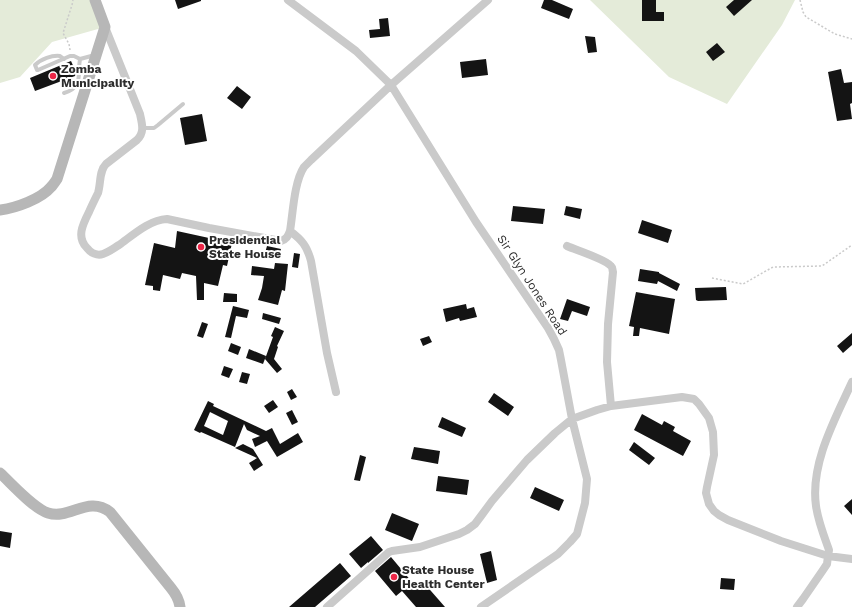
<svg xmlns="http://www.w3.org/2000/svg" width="852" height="607" viewBox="0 0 852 607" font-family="'Work Sans',sans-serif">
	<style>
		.green { fill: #e4ebd9 }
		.building { fill: #141414; fill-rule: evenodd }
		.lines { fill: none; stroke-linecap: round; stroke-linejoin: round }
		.path { stroke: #cacaca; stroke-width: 1.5; stroke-dasharray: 2 2; stroke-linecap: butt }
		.lane { stroke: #cacaca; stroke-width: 4 }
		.street { stroke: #cacaca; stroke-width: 8 }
		.secondary { stroke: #b7b7b7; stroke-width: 11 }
		.poi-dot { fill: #ec2647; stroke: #fff; stroke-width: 1.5 }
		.labels { text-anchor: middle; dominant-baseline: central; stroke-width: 4; stroke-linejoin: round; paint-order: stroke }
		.poi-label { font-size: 12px; font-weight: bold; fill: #2d2d2d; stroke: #fff; text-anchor: start }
		.street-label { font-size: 12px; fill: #2d2d2d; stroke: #fff }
	</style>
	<rect width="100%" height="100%" fill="#fff"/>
	<path class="green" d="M0 0H98L105 27 52 42 20 77 0 83Z
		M590 0H795L782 25 727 104 669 77Z"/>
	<path class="building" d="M175 0H201V1L178 9Z
		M544 0H552L573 9 569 19 541 8Z
		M642 0H656V12H664V21H642Z
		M734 0H752L734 16 726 7Z
		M388 18 390 36 370 38 369 30 380 29 379 19Z
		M585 36 595 37 597 52 588 53Z
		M717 43 725 52 713 61 706 52Z
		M486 59 488 75 462 78 460 62Z
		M71 61 76 72 75 76 35 91 30 78Z
		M841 69 844 83 852 82V103L850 104 852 119 837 121 828 72Z
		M237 86 251 97 242 109 227 98Z
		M202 114 207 141 185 145 180 118Z
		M513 206 545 209 543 224 511 221Z
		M566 206 582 209 580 219 564 215Z
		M642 220 672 230 668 243 638 233Z
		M177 231 232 243 227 266 223 265 218 286 204 283V300H197L196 276 182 273 180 279 163 275 160 291 153 290V286L145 285 154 243 175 248Z
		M267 246 281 249 279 256 265 253Z
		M294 253 300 254 298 268 292 267Z
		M275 263 288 264 285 291 282 290 278 305 258 300 262 288 264 276 251 275 252 266 274 269Z
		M640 269 659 272V273L680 284 677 291 658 281 657 284 638 281Z
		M726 287 727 300 698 301 696 300 695 288Z
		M636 292 675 299 669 334 640 328 639 336H633L634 327 629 326Z
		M224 293 237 294V302H223Z
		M567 299 590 307 587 316 572 311 568 321 560 319Z
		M466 304 467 309 474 307 477 317 460 321 459 318 446 322 443 309Z
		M233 306 249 310 247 318 236 316 231 338 225 337Z
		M263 313 281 318 279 324 262 319Z
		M202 322 208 324 203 338 197 336Z
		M275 327 284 331 277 346 278 347 274 359 282 369 277 373 265 359 273 337 271 336Z
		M852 333V345L843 353 837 346Z
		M429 336 432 342 423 346 420 339Z
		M231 343 241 347 238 355 228 351Z
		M249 349 266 356 263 364 246 358Z
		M224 366 233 369 229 378 221 375Z
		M242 372 250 374 247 384 239 382Z
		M292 389 297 397 291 400 287 392Z
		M494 393 514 407 508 416 488 402Z
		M273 400 278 407 269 413 264 406Z
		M208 401 214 404 213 406 266 431 272 428 280 444 298 433 303 442 277 457 267 441 255 447 252 439 260 436 247 430 244 424 235 447 201 432 200 433 194 430ZM210 412 228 421 223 435 204 426Z
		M292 410 298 422 292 425 286 413Z
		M642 414 662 425 664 421 675 427 673 431 691 441 683 456 634 430Z
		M442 417 466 428 462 437 438 427Z
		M634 442 655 458 649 465 629 450Z
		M243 444 253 449 263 465 254 471 249 463 257 458 235 448Z
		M414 447 440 451 438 464 411 459Z
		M360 455 366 457 360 481 354 480Z
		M438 476 469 480 467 495 436 491Z
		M535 487 564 500 559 511 530 498Z
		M852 499V515L844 506Z
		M392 513 419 524 412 541 385 530Z
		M0 531 12 533 10 548 0 546Z
		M371 536 383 550 368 563V562L361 568 349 554Z
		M491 551 497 580 487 583 480 554Z
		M391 557 417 588 424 583 445 607H416L402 591 396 596 375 571Z
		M340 563 351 576 315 607H289Z
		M721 578 735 579 734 590 720 589Z"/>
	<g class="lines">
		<path class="path" d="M800 0 803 12 806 17 835 34 852 39
			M70 50 69 44 63 33 72 5 73 0
			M712 278 743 284 773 267 822 266 852 245"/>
		<path class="lane" d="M64 59 60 56C52 55 41 59 35 65L37 70H38L70 56H74L80 59 95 55
			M64 93C84 87 77 75 80 59
			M143 128H154L158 125 183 104"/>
		<path class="street" d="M288 0 356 51 391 85 476 222 548 328 554 339 559 350 561 360 572 419 587 479 585 503 577 534 570 542 558 554 481 607
			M105 27 140 114C142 124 145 132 137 140L106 164C99 171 101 183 98 193 95 199 92 205 89 212 83 224 76 237 87 248 91 253 97 256 103 254 109 252 114 248 119 245 133 235 149 220 167 219L209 228 281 241C287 239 288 236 290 231 293 213 294 182 304 167 306 165 309 162 311 160L391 85 488 0
			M290 231C302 240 307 246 311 261L327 353 336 392
			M567 246C576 250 605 259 611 266 613 268 612 269 613 272L608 324 607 362 611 406
			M327 607 389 552 392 551 420 547 459 534 467 530 475 524 481 516 492 501 527 460 555 433 572 419 597 410 611 406 682 397 694 399 699 404 709 418 713 432 714 455 707 487 706 493 709 504 714 511 719 515 728 520 781 541 828 556 852 559
			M797 607 803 599 823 570 827 564 828 556 829 550C824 536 818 521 816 506 810 464 835 419 852 382"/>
		<path class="secondary" d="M0 210C16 208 41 199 51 187 53 185 55 182 57 179L105 27 95 0
			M0 473C12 484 33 508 48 513 70 520 88 495 110 512L171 588C176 594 179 599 180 607"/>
	</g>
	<g class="poi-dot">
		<circle cx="53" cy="76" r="4"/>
		<circle cx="201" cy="247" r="4"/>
		<circle cx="394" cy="577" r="4"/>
	</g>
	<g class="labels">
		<g class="poi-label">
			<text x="61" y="69">Zomba<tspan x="61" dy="14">Municipality</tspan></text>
			<text x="209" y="240">Presidential<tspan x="209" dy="14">State House</tspan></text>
			<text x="402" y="570">State House<tspan x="402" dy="14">Health Center</tspan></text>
		</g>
		<g class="street-label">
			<text transform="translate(532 285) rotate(57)">Sir Glyn Jones Road</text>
		</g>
	</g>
</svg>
